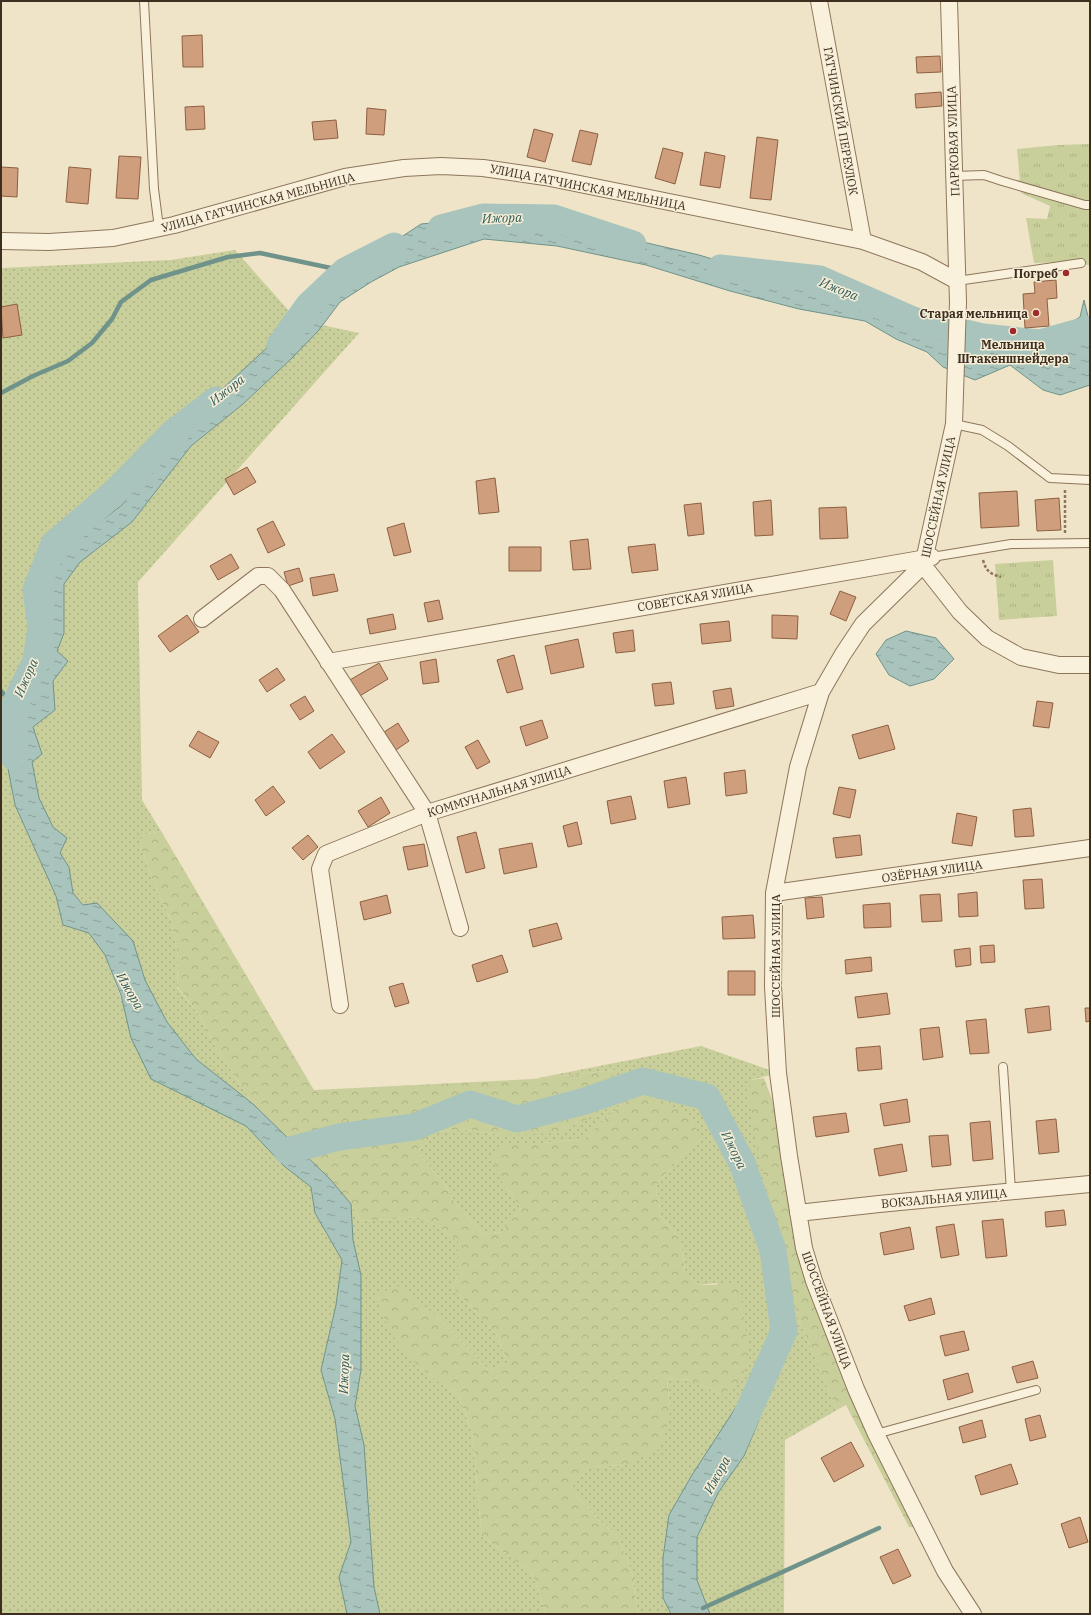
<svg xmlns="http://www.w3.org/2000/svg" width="1091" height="1615" viewBox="0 0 1091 1615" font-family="'IBM Plex Serif',serif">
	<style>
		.grass { fill: url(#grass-dots) }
		.forest { fill: url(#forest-crowns) }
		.park { fill: url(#park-tufts) }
		.water { fill: url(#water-ripples); stroke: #6f938a }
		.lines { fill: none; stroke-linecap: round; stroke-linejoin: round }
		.stream { stroke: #6f938a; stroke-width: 4.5 }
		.river { stroke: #a9c4bc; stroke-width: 27 }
		.building { fill: #cf9f7d; stroke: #8d5f41 }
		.service-casing { stroke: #8d765c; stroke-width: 10 }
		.minor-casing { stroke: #8d765c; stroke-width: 18 }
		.path { stroke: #8d765c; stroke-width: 2.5; stroke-dasharray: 3 2; stroke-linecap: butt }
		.service { stroke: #faf1dc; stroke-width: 8 }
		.minor { stroke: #faf1dc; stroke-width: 16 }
		.poi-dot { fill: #9e2a2b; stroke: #f7eed8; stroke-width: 1.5 }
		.labels { text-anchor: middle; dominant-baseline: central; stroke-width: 3; stroke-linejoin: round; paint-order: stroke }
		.street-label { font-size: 12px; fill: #3d2e20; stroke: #f7eed8 }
		.poi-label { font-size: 12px; font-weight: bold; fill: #3d2e20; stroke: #f7eed8; text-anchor: end }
		.water-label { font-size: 13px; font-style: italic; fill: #2f5d5a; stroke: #f7eed8 }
	</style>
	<defs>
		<pattern id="grass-dots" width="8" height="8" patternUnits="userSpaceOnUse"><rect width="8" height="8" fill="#c9cf9b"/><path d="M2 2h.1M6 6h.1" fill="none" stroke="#aeb285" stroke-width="1.8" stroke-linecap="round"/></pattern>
		<pattern id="forest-crowns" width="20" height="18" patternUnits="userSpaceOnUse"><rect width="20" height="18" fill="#c9cf9b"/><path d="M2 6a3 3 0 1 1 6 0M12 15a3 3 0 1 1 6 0" fill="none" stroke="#aeb285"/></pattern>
		<pattern id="park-tufts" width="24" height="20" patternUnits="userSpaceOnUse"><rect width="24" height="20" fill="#c9cf9b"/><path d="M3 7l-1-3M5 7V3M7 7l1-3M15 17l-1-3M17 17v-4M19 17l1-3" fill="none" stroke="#aeb285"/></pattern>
		<pattern id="water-ripples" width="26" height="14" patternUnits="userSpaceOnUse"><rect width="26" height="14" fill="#a9c4bc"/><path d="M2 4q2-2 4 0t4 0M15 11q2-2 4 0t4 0" fill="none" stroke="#8ba098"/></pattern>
	</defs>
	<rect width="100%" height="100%" fill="#f0e4c8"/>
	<path class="grass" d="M235 250 297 320 191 418 164 447 122 505 93 527 61 544 42 583 28 703 12 722 15 805 56 896 63 925 89 933 105 955 151 1079 246 1126 284 1166 311 1187 315 1213 342 1260 336 1305 321 1370 335 1419 351 1542 339 1577 347 1614H1V268L171 260Z
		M322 325 359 333 138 582 142 800 161 831 143 835 141 848 157 891 171 920 178 957 177 987 199 1015 215 1046 253 1104 196 1059 167 1022 145 980 133 941 83 905 73 893 69 867 60 854 66 838 53 827 39 798 32 762 42 754 33 727 55 710 53 681 68 661 57 651 64 633V584L80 562 132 522 191 446 243 404 292 358Z
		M701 1046 778 1073 751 1080 799 1320 837 1410 785 1440 784 1614H710L697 1580V1537L718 1493 744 1456 738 1404 692 1475 669 1515 663 1558V1598L671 1614H638L632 1573 618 1537 599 1520 570 1488 590 1467 625 1465 670 1411 667 1378 692 1380 721 1395 717 1283 699 1285 685 1273 681 1241 661 1216 656 1185 681 1157 702 1138 635 1091 584 1139 544 1143 502 1181 521 1208 502 1232 483 1234 453 1200 443 1181 417 1152 437 1132 462 1129 500 1135 615 1070 533 1079Z
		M351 1204 361 1221 422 1217 458 1240V1276L452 1287 496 1334 508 1363 489 1370 436 1315 420 1368 459 1396 473 1436 479 1509 482 1536 532 1573 546 1614H380L374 1587 364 1445 355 1406 361 1370V1275L353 1240Z"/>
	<path class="forest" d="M161 831 314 1090 533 1079 615 1070 597 1114 559 1133 500 1135 462 1129 437 1132 417 1152 443 1181 453 1200 483 1234 502 1232 521 1208 502 1181 492 1158 500 1144 544 1143 584 1139 635 1091 688 1114 702 1138 681 1157 656 1185 661 1216 681 1241 685 1273 699 1285 732 1284 740 1289 749 1353 742 1380 721 1395 692 1380 667 1378 670 1411 660 1449 625 1465 590 1467 570 1488 599 1520 618 1537 632 1573 638 1614H546L532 1573 482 1536 479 1509 473 1436 459 1396 420 1368 391 1334 376 1298 395 1284 436 1315 489 1370 508 1363 496 1334 452 1287 458 1276V1240L422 1217 361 1221 351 1204 330 1179 253 1104 215 1046 199 1015 177 986 178 957 171 920 157 891 141 848 143 835Z
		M764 1078 773 1102 792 1221 914 1527H909L846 1405 837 1410 799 1320 760 1161 748 1095 751 1080Z"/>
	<path class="park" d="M1090 144V265L1073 262 1034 263 1026 218 1047 219 1050 206 1021 193 1017 149 1058 145Z
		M1053 560 1057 616 999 620 995 564Z"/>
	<path class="water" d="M484 218H540L699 255 763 274 810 278 874 299 889 312 942 334 989 350 1023 335 1054 332 1080 317 1084 300 1090 325V385L1060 395 1043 390 1010 365 975 380 943 367 927 352 896 339 865 321 799 309 730 291 646 265 557 246 484 239 399 267 371 282 340 302 319 330 292 358 243 404 191 446 132 522 80 562 64 584V633L57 651 68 661 53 681 55 710 33 727 42 754 32 762 39 798 53 827 67 838 60 853 69 867 73 893 83 905 97 903 133 941 145 980 167 1022 196 1059 253 1104 330 1179 351 1204 353 1240 361 1275V1370L355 1406 364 1445 374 1587 380 1614H347L339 1577 351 1542 335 1419 321 1370 336 1305 342 1260 315 1213 311 1187 284 1166 246 1126 151 1079 131 1038 121 995 105 955 89 933 63 925 56 896 15 805 6 758 12 722 28 703 42 583 61 544 93 527 122 505 164 447 191 418 297 320 321 295 365 261 421 224Z
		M906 631 936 638 954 659 934 679 910 686 889 675 876 654 886 640Z
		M738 1404 759 1420 744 1456 718 1493 697 1537V1580L710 1614H671L663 1598V1558L669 1515 692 1475Z"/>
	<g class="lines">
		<path class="stream" d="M1 393 33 376 68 361 92 343 112 319 121 302 151 280 228 257 260 253 345 271
			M1 691 14 706
			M703 1608 879 1528"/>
		<path class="river" d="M441 228 483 217 554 218 633 244
			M720 268 820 279 913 320 983 337 1040 343 1090 329
			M280 345 309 305 345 271 394 246
			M14 757V706L36 661 41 627 36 590 54 544 115 492 173 433 216 400
			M287 1151 339 1137 414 1127 470 1104 517 1119 585 1101 643 1081 707 1097 742 1163 773 1250 784 1331 733 1446"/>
	</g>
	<path class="building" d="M202 35 203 67H183L182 36Z
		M940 56 941 72 917 73 916 57Z
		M941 92 942 106 916 108 915 94Z
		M204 106 205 129 186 130 185 107Z
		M367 108 386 110 384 135 366 134Z
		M336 120 338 138 314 140 312 122Z
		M534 129 553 134 545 162 527 157Z
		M580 130 598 134 591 165 572 161Z
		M757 137 778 140 771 200 750 198Z
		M663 148 683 153 675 184 655 178Z
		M705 152 725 156 720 188 700 185Z
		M119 156 141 157 138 199 116 198Z
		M1 167 18 168 17 197 1 196Z
		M69 167 91 169 88 204 66 202Z
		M1056 280 1057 298 1047 299 1049 326 1025 328 1023 294 1035 293 1034 282Z
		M17 304 22 335 3 338 1 307Z
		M247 467 256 482 234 495 225 479Z
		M495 478 499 512 479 514 476 481Z
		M1017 491 1019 526 981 528 979 493Z
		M1059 498 1061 530 1037 531 1035 500Z
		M771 500 773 535 755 536 753 502Z
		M701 503 704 534 688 536 684 505Z
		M846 507 848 538 820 539 819 508Z
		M273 521 285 545 268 553 257 529Z
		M404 523 411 552 394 556 387 528Z
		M588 539 591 569 573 570 570 541Z
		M655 544 658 570 632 573 628 547Z
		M509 547H541V571H509Z
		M231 554 239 568 218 580 210 566Z
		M299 568 303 581 288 586 284 572Z
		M334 574 338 591 313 596 310 578Z
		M840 591 856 597 846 621 830 614Z
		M439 600 443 619 428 622 424 603Z
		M393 614 396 629 370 634 367 619Z
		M187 615 199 632 170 652 158 636Z
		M772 615 798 616 797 639 772 638Z
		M729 621 731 641 702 644 700 624Z
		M633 630 635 651 616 653 613 633Z
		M578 639 584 667 551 674 545 646Z
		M514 655 523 689 507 693 497 660Z
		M436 659 439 682 423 684 420 662Z
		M379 663 388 679 358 697 348 681Z
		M277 668 285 680 267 692 259 680Z
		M671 682 674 704 655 706 652 684Z
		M731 688 734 706 716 709 713 691Z
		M305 696 314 711 300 720 290 705Z
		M1037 701 1053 703 1049 728 1033 726Z
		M542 720 548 738 526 746 520 727Z
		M398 723 409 741 396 750 384 732Z
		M888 725 895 749 859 759 852 735Z
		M198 731 219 742 210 758 189 746Z
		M332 734 345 752 320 769 308 752Z
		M478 740 490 762 477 769 465 747Z
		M745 770 747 793 726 796 724 773Z
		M686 777 690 804 668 808 664 781Z
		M273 786 285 802 266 816 255 800Z
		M839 787 856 790 850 818 833 814Z
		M631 796 636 819 611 824 607 801Z
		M381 797 390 813 368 827 358 811Z
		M1031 808 1034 836 1015 837 1013 810Z
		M957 813 977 817 972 846 952 843Z
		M577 822 582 844 568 847 563 826Z
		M476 832 485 868 466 873 457 837Z
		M308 835 318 847 303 860 292 848Z
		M860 835 862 855 836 858 833 838Z
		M532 843 537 867 504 874 499 849Z
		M424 844 428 866 408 870 403 847Z
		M1042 879 1044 908 1025 909 1023 880Z
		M977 892 978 916 959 917 958 894Z
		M940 894 942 921 922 922 920 895Z
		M387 895 391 913 364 920 360 902Z
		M822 897 824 917 807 919 805 898Z
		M890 903 891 927 864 928 863 905Z
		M753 915 755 938 723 939 722 917Z
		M557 923 562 939 533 947 529 930Z
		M994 945 995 962 981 963 980 946Z
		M970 948 971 965 956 967 954 950Z
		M502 955 508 972 477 982 472 965Z
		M871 957 872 971 846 974 845 960Z
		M728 971H755V995H728Z
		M403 983 409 1003 395 1007 389 987Z
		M887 993 890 1014 858 1018 855 997Z
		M1049 1006 1051 1030 1028 1033 1025 1009Z
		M1085 1008H1090V1021L1086 1022Z
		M986 1019 989 1053 970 1054 966 1021Z
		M939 1027 943 1057 923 1060 920 1029Z
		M880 1046 882 1069 858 1071 856 1048Z
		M907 1099 910 1122 884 1126 880 1104Z
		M846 1113 849 1132 816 1137 813 1117Z
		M1056 1119 1059 1152 1039 1154 1036 1121Z
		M990 1121 993 1159 973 1161 970 1123Z
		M948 1135 951 1165 932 1167 929 1136Z
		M902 1144 907 1171 879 1176 874 1149Z
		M1064 1210 1066 1225 1046 1227 1045 1212Z
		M1003 1219 1007 1256 986 1258 982 1221Z
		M954 1224 959 1255 941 1258 936 1227Z
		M910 1227 914 1249 884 1255 880 1233Z
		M931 1298 935 1314 909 1321 904 1306Z
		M964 1331 969 1350 945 1356 940 1336Z
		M1033 1361 1038 1378 1017 1383 1012 1367Z
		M968 1373 973 1392 948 1400 943 1380Z
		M1040 1415 1046 1437 1030 1441 1025 1419Z
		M982 1420 986 1437 963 1443 959 1427Z
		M851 1442 864 1466 834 1482 821 1458Z
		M1011 1464 1018 1484 981 1495 975 1476Z
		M1080 1517 1088 1542 1069 1548 1061 1524Z
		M898 1549 911 1576 893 1584 880 1557Z"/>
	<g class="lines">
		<g class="service-casing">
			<path id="service" d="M144 1 154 189 159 228
				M954 176 984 175 1002 181 1085 205H1090
				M957 281 1081 263
				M954 424 982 430 1008 446 1050 478 1090 480
				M932 557 1011 544 1090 543
				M1003 1067 1011 1191
				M876 1434 1036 1390"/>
		</g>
		<g class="minor-casing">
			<path id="minor" d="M819 1 863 241
				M949 1 958 302 954 424 923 565 863 624 843 654 821 692 798 767 774 893 773 987 778 1073 789 1156 804 1248 814 1281 856 1389 876 1434 945 1571 973 1614
				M1 241 49 242 113 238 174 225 345 177 404 168 441 166 483 168 545 177 863 241 922 262 957 281
				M923 565 960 612 987 638 1021 657 1059 665H1090
				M202 619 258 576H268L282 590 427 813 460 928
				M328 662 932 557
				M774 893 1090 848
				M340 1005 320 869 326 854 427 813 821 692
				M798 1213 879 1204 1090 1184"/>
		</g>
		<path class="path" d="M1065 533V490
			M983 560C986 571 990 574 1001 577"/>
		<use href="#service" class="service"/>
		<use href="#minor" class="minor"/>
	</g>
	<g class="poi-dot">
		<circle cx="1066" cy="273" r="4"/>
		<circle cx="1036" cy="313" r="4"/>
		<circle cx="1013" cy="331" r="4"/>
	</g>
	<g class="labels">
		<g class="street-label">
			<text transform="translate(841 121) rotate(80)">ГАТЧИНСКИЙ ПЕРЕУЛОК</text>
			<text transform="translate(953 141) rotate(-92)">ПАРКОВАЯ УЛИЦА</text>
			<text transform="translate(588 187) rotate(11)">УЛИЦА ГАТЧИНСКАЯ МЕЛЬНИЦА</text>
			<text transform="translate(258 202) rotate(-15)">УЛИЦА ГАТЧИНСКАЯ МЕЛЬНИЦА</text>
			<text transform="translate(938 497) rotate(-78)">ШОССЕЙНАЯ УЛИЦА</text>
			<text transform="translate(695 597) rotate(-10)">СОВЕТСКАЯ УЛИЦА</text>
			<text transform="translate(499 791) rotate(-17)">КОММУНАЛЬНАЯ УЛИЦА</text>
			<text transform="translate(932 871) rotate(-8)">ОЗЁРНАЯ УЛИЦА</text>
			<text transform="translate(775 956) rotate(-90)">ШОССЕЙНАЯ УЛИЦА</text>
			<text transform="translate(944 1198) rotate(-5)">ВОКЗАЛЬНАЯ УЛИЦА</text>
			<text transform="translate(827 1310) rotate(70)">ШОССЕЙНАЯ УЛИЦА</text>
		</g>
		<g class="poi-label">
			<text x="1058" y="273">Погреб</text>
			<text x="1028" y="313">Старая мельница</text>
			<text x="1013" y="344" text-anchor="middle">Мельница<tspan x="1013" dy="14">Штакеншнейдера</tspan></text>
		</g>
		<g class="water-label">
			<text transform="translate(502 218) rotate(-2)">Ижора</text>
			<text transform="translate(839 289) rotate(22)">Ижора</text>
			<text transform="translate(227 390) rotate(-38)">Ижора</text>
			<text transform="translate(26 678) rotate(-66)">Ижора</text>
			<text transform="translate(130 991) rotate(60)">Ижора</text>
			<text transform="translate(734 1150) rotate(64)">Ижора</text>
			<text transform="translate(344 1374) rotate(-88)">Ижора</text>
			<text transform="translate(717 1475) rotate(-61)">Ижора</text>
		</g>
	</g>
	<rect width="1091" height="1615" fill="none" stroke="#3d2e20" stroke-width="4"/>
</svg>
